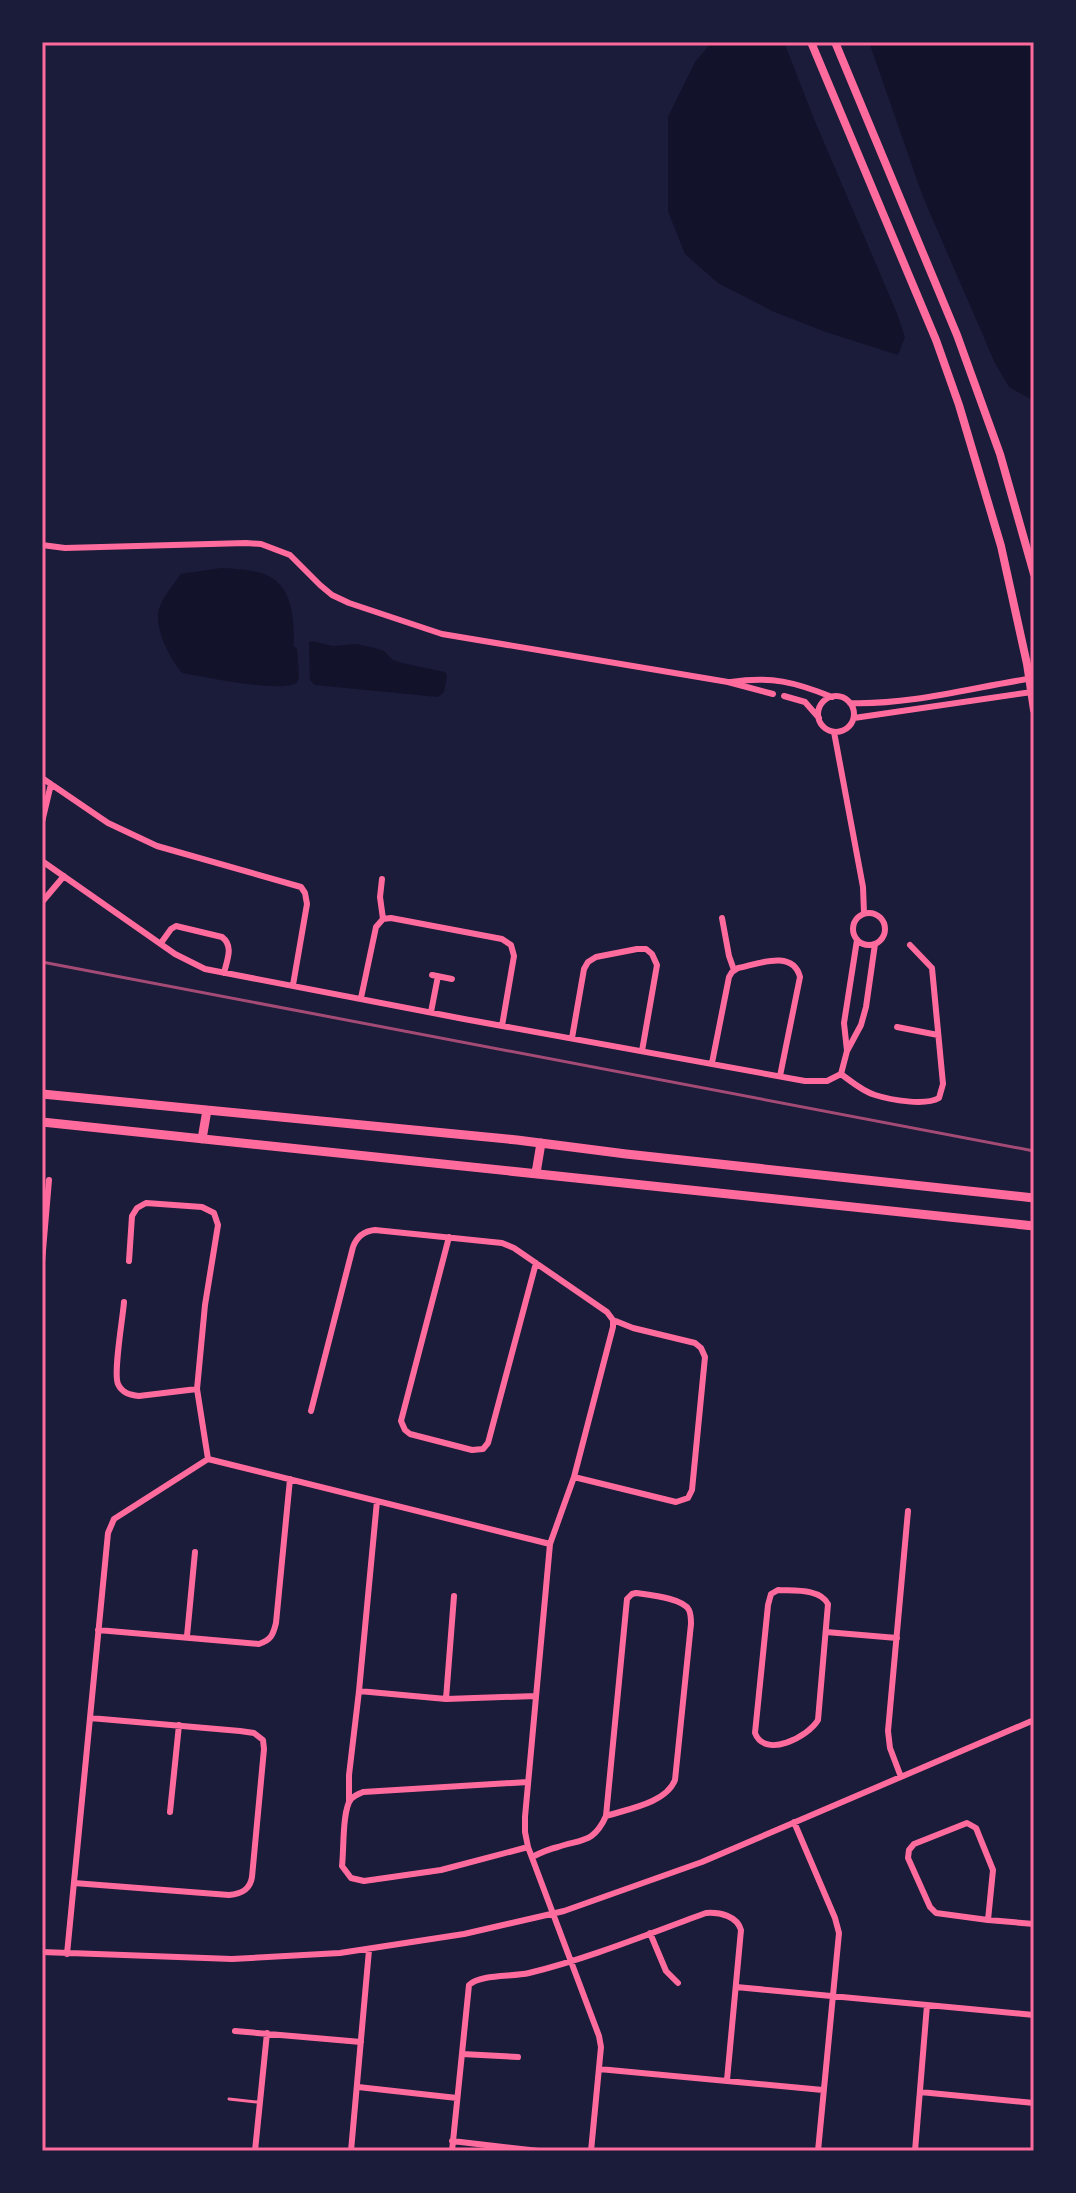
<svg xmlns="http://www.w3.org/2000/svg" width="1076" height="2193" viewBox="0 0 1076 2193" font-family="Jost,sans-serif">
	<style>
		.water { fill: #12122b }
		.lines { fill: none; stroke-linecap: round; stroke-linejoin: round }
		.service { stroke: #ff6b9d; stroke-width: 3 }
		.minor { stroke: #ff6b9d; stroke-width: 6 }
		.secondary { stroke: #ff6b9d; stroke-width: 8 }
		.primary { stroke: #ff6b9d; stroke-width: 9 }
		.rail { stroke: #a44b75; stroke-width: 3 }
		.neatline { fill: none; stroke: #ff6b9d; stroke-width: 3 }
	</style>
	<rect width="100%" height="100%" fill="#1b1b3a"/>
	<path class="water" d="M712 42H784L814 119 896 311 905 337 898 355 826 332 772 311 718 283 685 254 668 211V117L695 62Z
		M869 42H1034V401L1009 387 995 363 923 197Z
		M221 568C256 570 286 571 292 614 293 624 295 636 293 645L297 649 299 677 297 683C280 693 205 677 182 673 171 660 156 632 158 613 160 600 173 585 181 574Z
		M312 641 333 646 356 644 375 648 384 651 393 660 402 663 445 672 447 676 444 692 438 697 315 685 310 680 309 642Z"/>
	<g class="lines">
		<path class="service" d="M229 2099 257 2102"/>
		<path class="minor" d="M42 545 65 548 246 543 261 544 290 555 320 585 332 595 349 603 442 634 728 682 773 694
			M731 682C771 676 795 682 832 697
			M784 696 805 702 819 718
			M818 714a18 18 0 1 1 36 0a18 18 0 1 1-36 0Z
			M850 703C912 705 974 687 1034 678
			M854 718 1032 692
			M834 732 863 887 864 913
			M42 778 108 823 157 846 301 887 305 893 307 904 293 985
			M42 822 51 784
			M42 861 175 954 205 969 464 1019 805 1081H827L841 1074
			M382 879 380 897 383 919
			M42 902 64 876
			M853 929a16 16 0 1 1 32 0a16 16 0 1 1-32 0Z
			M722 918 729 956 734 970
			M161 943 171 929 176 926 222 937C234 946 227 960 224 973
			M432 975 452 979
			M361 998 376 927 383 919 391 918 502 939 511 945 514 956 502 1026
			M431 1012 438 976
			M897 1027 938 1035
			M572 1038 584 969 588 962 596 957 637 949H646L652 954 657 965 642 1051
			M847 1051 844 1023 857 940
			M712 1063 729 977 732 972 738 968C758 964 793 949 800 977L780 1076
			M841 1074C852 1082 862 1091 875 1095 891 1100 925 1106 939 1098L943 1084 932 968 910 945
			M841 1074 847 1051 861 1025 866 1007 875 944
			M449 1237 401 1421 405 1430 410 1434 472 1450 483 1449 488 1443 536 1263
			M129 1261 132 1216 137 1208 146 1203 202 1207 214 1213 218 1225 205 1305 197 1389 208 1459
			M42 1262 49 1180
			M124 1302C123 1317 113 1373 118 1384 122 1393 130 1395 139 1396L197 1389
			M311 1411 353 1247C357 1236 364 1231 375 1230L502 1243 514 1248 607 1312 613 1320V1327L574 1477 550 1544 525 1817V1832L528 1847 599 2036 601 2047 591 2151
			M574 1477 676 1502 688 1498 692 1490 705 1357 701 1348 695 1343 633 1328 613 1320
			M778 1590C793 1591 820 1588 828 1604L818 1720C808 1737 765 1759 755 1733L768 1605 771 1594Z
			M98 1630 259 1644C271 1640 273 1635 276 1623L290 1479
			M826 1632 897 1638
			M187 1636 195 1552
			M359 1691 446 1699 536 1696
			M446 1699 454 1596
			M901 1777 890 1748 888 1731 908 1511
			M528 1782 363 1792C358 1794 355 1795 351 1799 342 1810 344 1851 342 1866L351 1878 364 1881 441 1870 528 1847
			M349 1801V1775L359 1691 377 1501
			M170 1812 179 1725
			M794 1822 835 1918 839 1933 818 2151
			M967 1823 976 1828 993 1870 988 1920 936 1913 930 1907 908 1858 909 1850 914 1844Z
			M532 1857C540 1853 549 1849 558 1847 582 1839 594 1843 606 1816L627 1599 632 1594 636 1593C649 1595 683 1598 689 1610 691 1614 691 1619 691 1624L675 1780C666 1803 628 1809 606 1816
			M74 1883 229 1895C241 1894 250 1890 252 1877L264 1749 263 1740 254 1733 240 1731 90 1718
			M988 1920 1034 1924
			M650 1933 666 1971 678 1983
			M42 1952 232 1959 340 1953 464 1934 564 1911 702 1862 1034 1720
			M67 1954 108 1533 114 1519 208 1459 550 1544
			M736 1987 1034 2015
			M235 2031 361 2042
			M462 2054 518 2057
			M599 2069 823 2090
			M358 2087 457 2098
			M920 2092 1034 2103
			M452 2141 539 2151
			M255 2151 267 2033
			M351 2151 369 1950
			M452 2151 469 1985C480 1974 512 1977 529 1973 590 1958 648 1934 706 1913 720 1912 737 1916 741 1930L727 2080
			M915 2151 927 2005"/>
		<path class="secondary" d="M811 42 936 340 959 405 1001 546 1027 664 1034 710
			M835 42 957 335 1000 454 1034 574"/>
		<path class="primary" d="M42 1094 517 1140 626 1154 1034 1198
			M42 1122 1034 1226
			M202 1139 207 1110
			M536 1173 541 1143"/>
		<path class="rail" d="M42 962 1034 1151"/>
	</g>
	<rect width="1076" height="2193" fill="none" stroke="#1b1b3a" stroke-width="88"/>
	<rect x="44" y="44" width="988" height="2105" class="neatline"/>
</svg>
